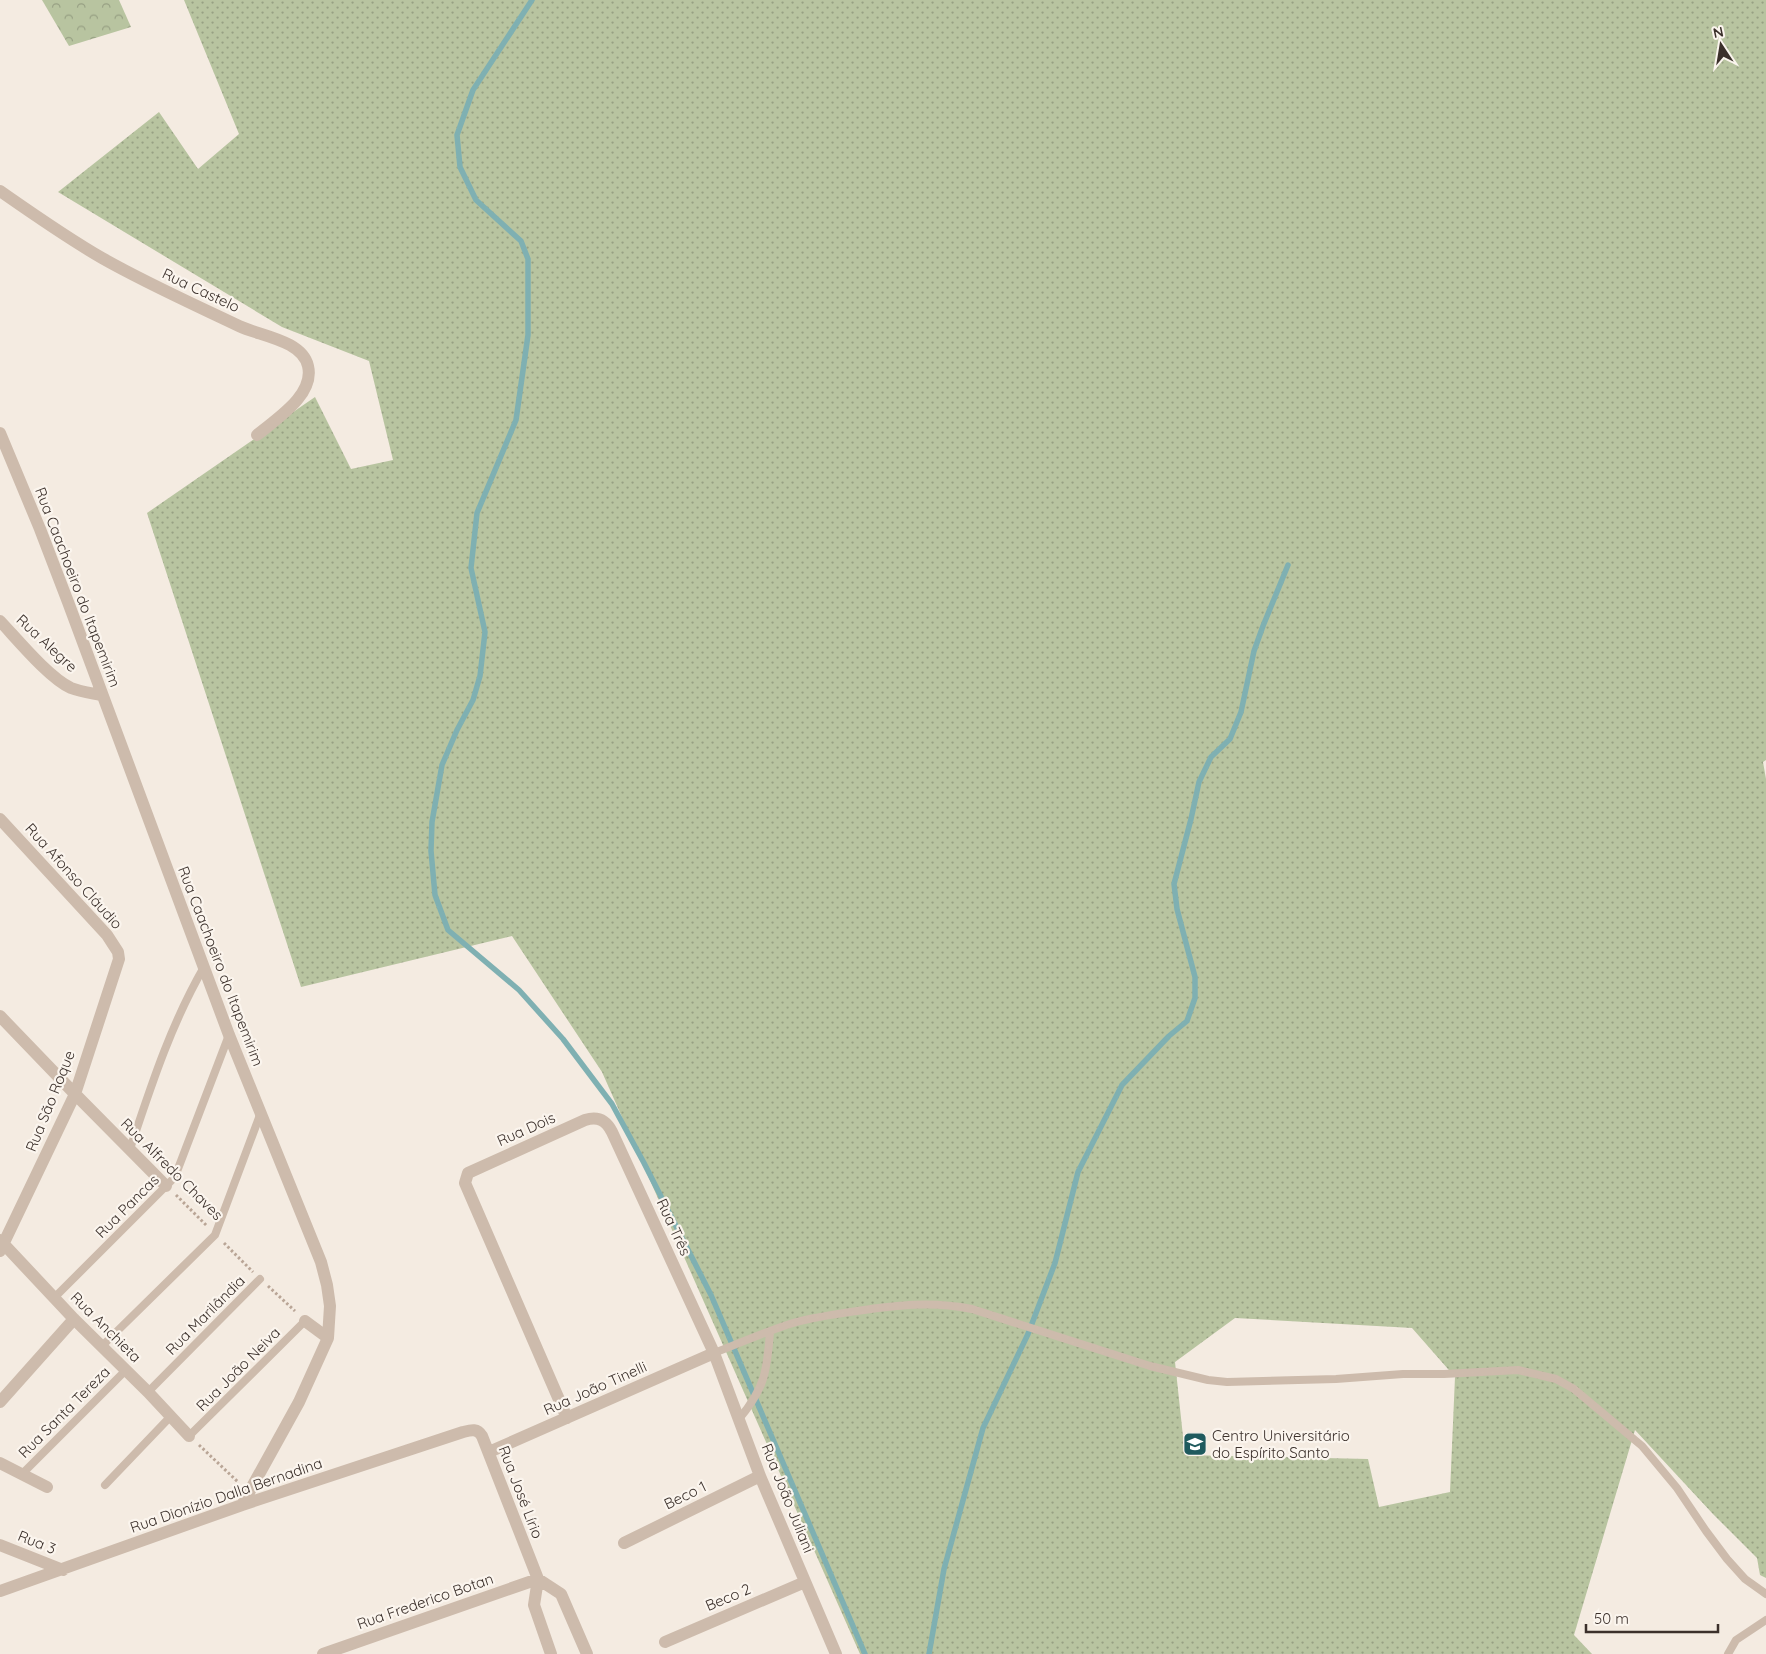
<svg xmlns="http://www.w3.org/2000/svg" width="1766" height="1654" viewBox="0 0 1766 1654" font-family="Quicksand,sans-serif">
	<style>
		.grass { fill: url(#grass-dots); fill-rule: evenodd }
		.forest { fill: url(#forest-crowns) }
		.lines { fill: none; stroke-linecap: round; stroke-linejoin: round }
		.stream { stroke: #7fb0b2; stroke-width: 5.5 }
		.path { stroke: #b9a596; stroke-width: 3; stroke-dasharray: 2.5 2.5; stroke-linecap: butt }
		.service { stroke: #cdbbac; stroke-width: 8 }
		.minor { stroke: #cdbbac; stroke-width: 12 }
		.labels { text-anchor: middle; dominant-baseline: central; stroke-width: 4.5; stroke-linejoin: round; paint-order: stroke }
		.street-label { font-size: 15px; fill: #3b302b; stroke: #fbf5ee }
		.poi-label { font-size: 15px; fill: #3b302b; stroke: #fbf5ee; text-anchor: start }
	</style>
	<defs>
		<pattern id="grass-dots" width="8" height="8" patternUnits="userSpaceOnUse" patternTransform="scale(1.25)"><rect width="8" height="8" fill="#b8c4a0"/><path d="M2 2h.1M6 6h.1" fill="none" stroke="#97a083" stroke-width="1.8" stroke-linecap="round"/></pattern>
		<pattern id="forest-crowns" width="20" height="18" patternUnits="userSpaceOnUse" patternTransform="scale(1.25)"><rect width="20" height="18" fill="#b8c4a0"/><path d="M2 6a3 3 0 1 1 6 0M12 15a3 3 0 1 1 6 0" fill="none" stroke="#97a083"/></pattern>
	</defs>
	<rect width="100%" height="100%" fill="#f4ebe1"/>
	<path class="grass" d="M184 0H1766V760L1763 762 1766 779V1578L1760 1575 1757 1558 1712 1513 1635 1430 1574 1635 1592 1654H860L602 1072 512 936 301 987 147 513 315 397 351 469 393 460 369 361 282 327 58 192 159 112 198 169 239 134ZM1235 1318 1412 1328 1455 1377 1450 1492 1379 1507 1368 1459 1185 1455 1175 1362Z"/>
	<path class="forest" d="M42 0H119L131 27 69 46Z"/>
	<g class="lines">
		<path class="stream" d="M532 0 473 90 457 135 460 167 476 200 521 241 528 259V335L516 420 477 513 471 568 485 632 480 676 473 700 457 730 442 765 432 822 431 851 435 895 448 930 519 990 563 1039 612 1104 644 1163 711 1295 865 1654
			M929 1654 944 1569 983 1428 1028 1334 1055 1263 1078 1172 1122 1085 1169 1036 1187 1021 1195 998V977L1177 909 1174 884 1191 819 1199 782 1211 757 1230 739 1241 712 1254 651 1263 626 1288 565"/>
		<path class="path" d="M176 1195 207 1226
			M224 1243 253 1272
			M268 1286 295 1311
			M199 1445 238 1482"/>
		<path class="service" d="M130 1149C151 1086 171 1024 204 967
			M55 1297 172 1180 176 1174 229 1035
			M102 1346 215 1235 260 1115
			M714 1353C740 1343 767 1331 793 1323 814 1317 836 1314 857 1311 898 1305 931 1301 972 1309L1150 1366 1208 1380 1227 1382 1336 1379 1403 1374H1444L1518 1370 1556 1379 1574 1389 1642 1446 1677 1488 1706 1531 1727 1559 1745 1579 1766 1594
			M148 1392 260 1279
			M739 1419C765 1388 767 1371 770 1332
			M189 1436 305 1321
			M22 1474 126 1370
			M105 1485 171 1416
			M1728 1654 1736 1640 1766 1620"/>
		<path class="minor" d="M0 191C33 214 67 238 102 258 146 283 193 304 239 326 260 336 302 340 308 366 315 395 276 419 257 435
			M0 433 40 529 68 602 229 1035 321 1262 327 1285 330 1306 328 1338 299 1402 242 1505
			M0 621C17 639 49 678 71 688 81 692 91 693 101 695
			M0 819 107 935 118 952 119 959 75 1094 0 1251
			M0 1016 75 1094 166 1186
			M0 1240 74 1319 148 1392 189 1436
			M305 1321 328 1338
			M0 1402 74 1319
			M567 1418 465 1183 468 1173 585 1120C598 1116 606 1120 612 1132L714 1353 760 1476 836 1654
			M489 1452 714 1353
			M0 1463 47 1487
			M624 1543 760 1476
			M0 1545 63 1570
			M0 1591 242 1505 463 1432C471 1430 477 1428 482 1436L538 1579 534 1605 551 1654
			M665 1642 805 1582
			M323 1654 538 1579 561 1594 587 1654"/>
	</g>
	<defs>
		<g id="university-square" transform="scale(1.25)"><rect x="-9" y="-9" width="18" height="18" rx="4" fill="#1f5a5e" stroke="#fbf5ee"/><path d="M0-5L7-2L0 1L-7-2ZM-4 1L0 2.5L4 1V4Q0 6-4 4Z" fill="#fff"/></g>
	</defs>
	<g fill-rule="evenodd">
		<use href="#university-square" x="1195" y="1444"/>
	</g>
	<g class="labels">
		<g class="street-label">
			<text transform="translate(201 290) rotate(25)">Rua Castelo</text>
			<text transform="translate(78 587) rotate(69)">Rua Caachoeiro do Itapemirim</text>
			<text transform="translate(47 643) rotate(43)">Rua Alegre</text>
			<text transform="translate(74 876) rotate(48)">Rua Afonso Cláudio</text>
			<text transform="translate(221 966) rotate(69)">Rua Caachoeiro do Itapemirim</text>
			<text transform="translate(50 1101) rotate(-68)">Rua São Roque</text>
			<text transform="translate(526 1129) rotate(-24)">Rua Dois</text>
			<text transform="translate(172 1169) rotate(45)">Rua Alfredo Chaves</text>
			<text transform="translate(127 1206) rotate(-45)">Rua Pancas</text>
			<text transform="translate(674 1227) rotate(65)">Rua Três</text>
			<text transform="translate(205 1315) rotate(-45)">Rua Marilândia</text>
			<text transform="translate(106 1327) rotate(45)">Rua Anchieta</text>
			<text transform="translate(238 1369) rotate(-45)">Rua João Neiva</text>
			<text transform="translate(595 1388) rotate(-24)">Rua João Tinelli</text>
			<text transform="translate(64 1412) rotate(-45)">Rua Santa Tereza</text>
			<text transform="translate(521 1492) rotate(69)">Rua José Lírio</text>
			<text transform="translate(226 1495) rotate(-19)">Rua Dionízio Dalla Bernadina</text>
			<text transform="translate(685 1495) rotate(-26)">Beco 1</text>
			<text transform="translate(788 1498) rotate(68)">Rua João Juliani</text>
			<text transform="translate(37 1542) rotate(22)">Rua 3</text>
			<text transform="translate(728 1597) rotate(-23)">Beco 2</text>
			<text transform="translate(425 1601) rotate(-19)">Rua Frederico Botan</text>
		</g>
		<g class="poi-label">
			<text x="1212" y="1435">Centro Universitário<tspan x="1212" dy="17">do Espírito Santo</tspan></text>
		</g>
	</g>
	<g transform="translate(1721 45) rotate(348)" stroke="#fbf5ee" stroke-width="4" paint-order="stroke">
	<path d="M0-4L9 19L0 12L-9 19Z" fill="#3b302b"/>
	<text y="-8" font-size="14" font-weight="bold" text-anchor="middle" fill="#3b302b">N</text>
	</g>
	<path d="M1586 1624v8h132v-8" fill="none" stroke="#3b302b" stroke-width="2.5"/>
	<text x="1594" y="1624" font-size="15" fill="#3b302b" stroke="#fbf5ee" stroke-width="4" paint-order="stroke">50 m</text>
</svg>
